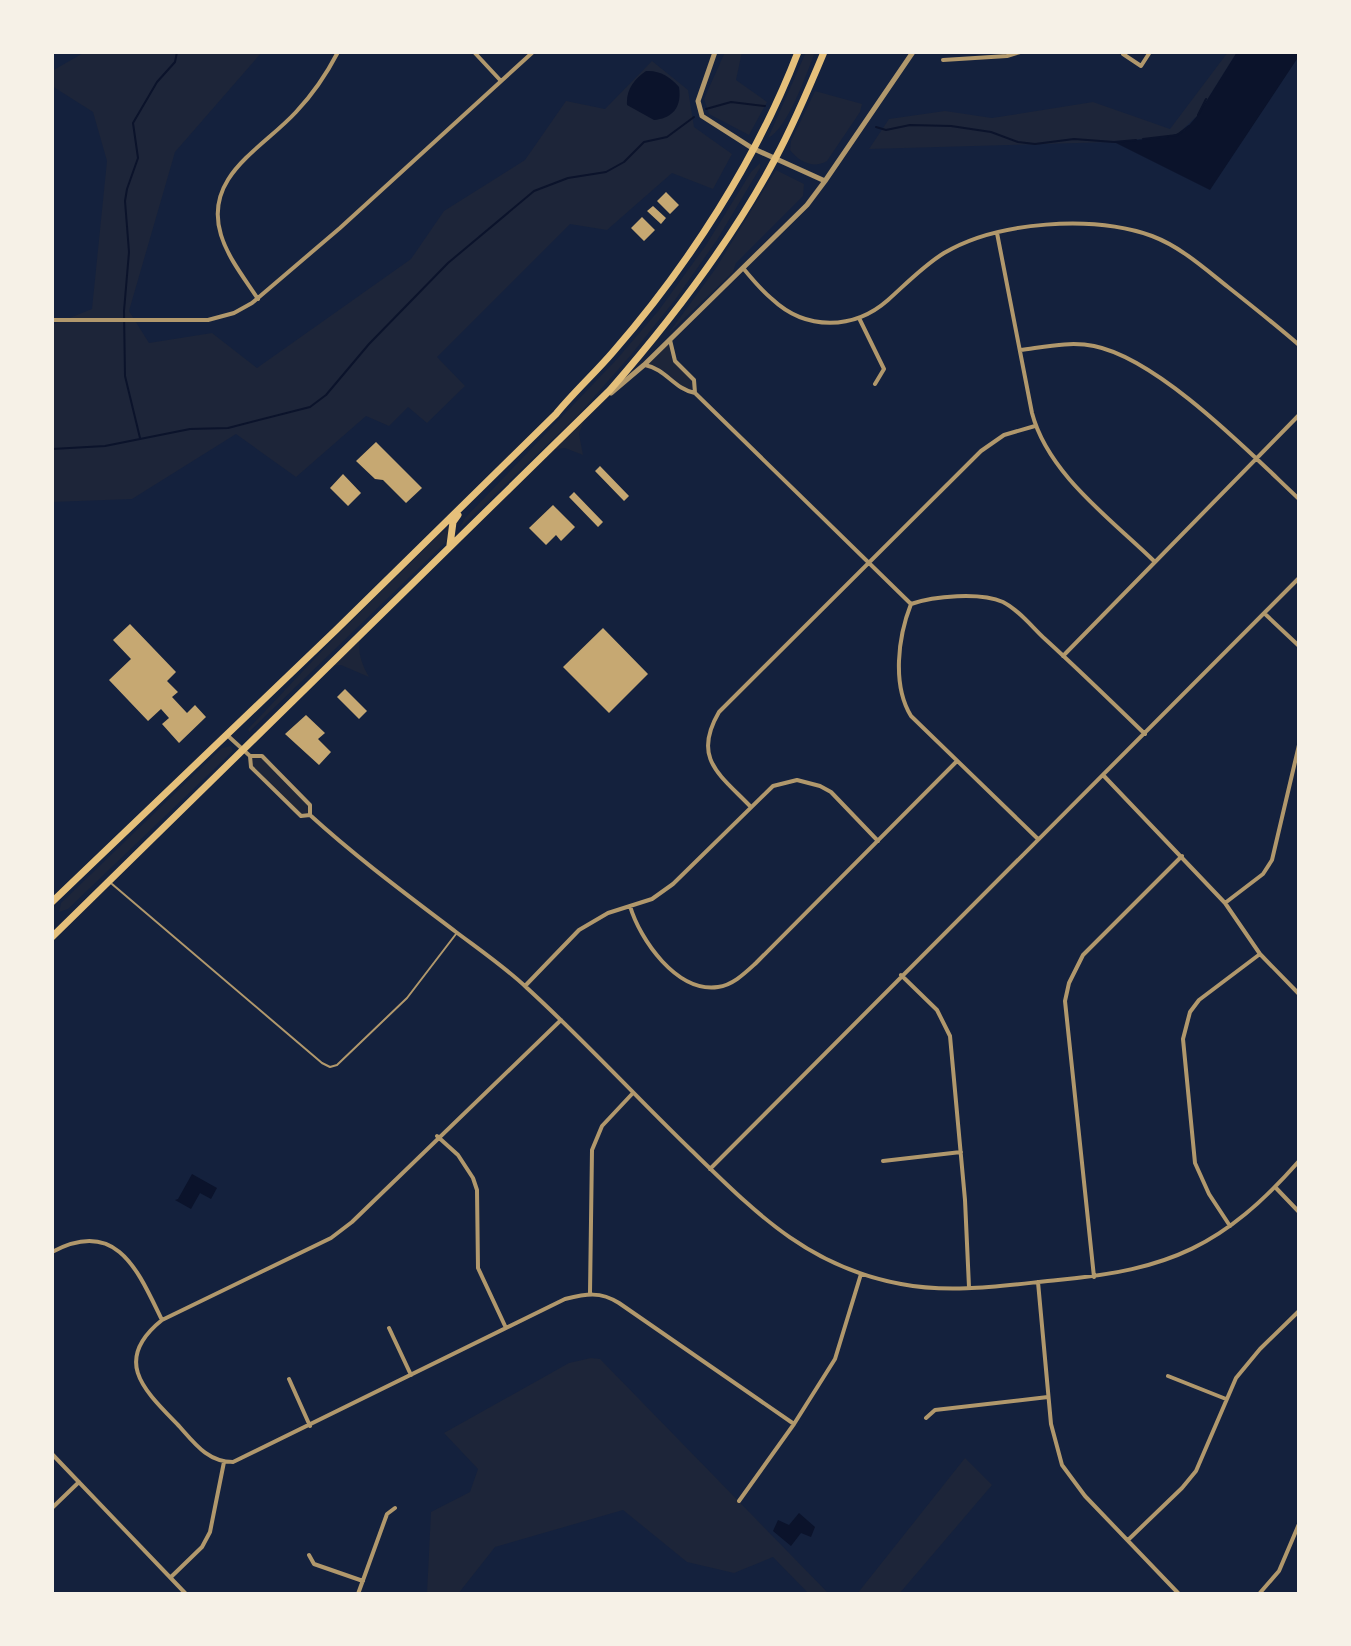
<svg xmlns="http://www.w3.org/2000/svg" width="1351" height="1646" viewBox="0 0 1351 1646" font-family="'DejaVu Sans',sans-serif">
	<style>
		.green { fill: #1d2539 }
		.water { fill: #0b132b }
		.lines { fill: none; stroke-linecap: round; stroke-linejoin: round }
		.stream { stroke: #0b132b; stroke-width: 2 }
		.building { fill: #c6a872 }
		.service { stroke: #b1986c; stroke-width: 2 }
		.minor { stroke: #b1986c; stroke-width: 4 }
		.tertiary { stroke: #b1986c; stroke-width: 5 }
		.trunk { stroke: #e5c07b; stroke-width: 7 }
	</style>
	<rect width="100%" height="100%" fill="#14213d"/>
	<path class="green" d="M85 52H262L175 152 129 311 149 343 212 333 257 368 411 259 444 211 525 160 566 101 605 109 652 61 688 90 694 127 732 154 713 189 672 173 607 230 570 224 437 357 465 386 427 423 408 407 389 426 366 416 296 477 236 434 132 499 52 502V325L92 309 107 161 93 112 52 86V71Z
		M725 52H742L736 80 767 102 749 135 709 114 704 99Z
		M806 52H815C806 75 788 128 768 138Z
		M1228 52H1237L1197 116 1177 135 1114 142 869 149 889 119 945 111 992 118 1093 102 1170 129Z
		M815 91 862 104 860 112 827 161C814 169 799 162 790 150L791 141Z
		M760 163V168L717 240 675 300 631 355 579 414 459 529 465 518 617 359 659 310 706 245 751 172Z
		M776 170 804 184 803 196 736 263 733 272 668 334 716 268Z
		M670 339 675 361 694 380 695 393C673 389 668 369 644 365Z
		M586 414 579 434 583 455 565 448 547 450Z
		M450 527 446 542 249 732 248 729 338 634 440 534Z
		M361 632C357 650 360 661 369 677L341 665 327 666Z
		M231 746 233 751 68 909 59 912 61 903 222 748Z
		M250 756H262L310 805V815L301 816 251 767Z
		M591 1358 600 1359 829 1594H809L773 1557 734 1573 687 1562 623 1510 495 1547 458 1594H427L431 1512 470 1492 478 1469 444 1433 569 1363Z
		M965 1458 992 1485 899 1594H857Z"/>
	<path class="water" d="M1237 52H1299V56L1210 190 1114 142 1168 137 1184 131 1197 116Z
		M646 71C659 70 671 77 679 87 682 107 673 118 654 120L627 105C626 90 634 79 646 71Z
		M192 1174 217 1188 211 1199 200 1193 191 1209 175 1200 178 1199Z
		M799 1513 815 1527 811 1537 801 1533 791 1546 773 1531 778 1520 789 1525Z"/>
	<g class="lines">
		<path class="stream" d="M706 109 731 102 765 106
			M1198 115 1206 99
			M876 127 886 130 910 125 951 126 991 132 1018 142 1035 144 1074 139 1114 142 1136 140
			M1143 139 1177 135 1189 126
			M140 438 125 376 124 311 129 252 125 201 127 189 138 158 133 123 157 82 175 62 177 52
			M52 449 105 446 190 429 228 428 310 407 326 395 369 344 448 263 534 191 568 178 606 172 624 162 644 142 667 137 694 117"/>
	</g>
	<path class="building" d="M666 192 679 205 670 214 657 201Z
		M653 206 666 218 661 224 647 211Z
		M642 217 655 230 644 241 631 228Z
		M376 442 422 488 406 503 383 480 375 479 356 461Z
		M600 466 629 496 624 501 595 471Z
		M343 474 361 493 348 506 330 488Z
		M574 492 603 522 598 527 569 497Z
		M553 505 575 527 561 541 556 535 546 545 529 528Z
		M130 624 176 672 167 681 178 692 172 697 187 713 195 705 206 717 179 743 162 724 169 718 161 709 148 721 109 680 131 659 113 640Z
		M603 628 648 674 609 713 563 667Z
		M345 689 367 711 359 719 337 697Z
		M306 715 325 733 318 739 331 752 319 765 285 734Z"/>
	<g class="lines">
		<path class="service" d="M112 884 322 1063 330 1067 337 1065 407 998 456 934"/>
		<path class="minor" d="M474 52 501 81
			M1124 52 1123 54 1141 66 1150 52
			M943 60 1007 56 1020 52
			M997 233 1032 413C1048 474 1111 519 1155 562
			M743 268C752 279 761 290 772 299 806 331 854 330 888 300 906 284 923 266 944 253 998 221 1093 215 1152 236 1181 247 1204 268 1228 287 1252 306 1276 325 1299 345
			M258 299C245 279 228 258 221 235 203 176 262 149 296 112 314 93 326 75 338 52
			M52 320H208L234 313 252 303 340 228 533 52
			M860 320 884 369 875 384
			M670 340 675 361 694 380 695 393
			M1020 350C1044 347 1070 341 1094 346 1159 359 1250 453 1299 499
			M645 365C666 369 674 389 695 393L911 604
			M911 604C898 637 892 685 911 716L1038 839
			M911 604C934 596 980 592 1003 602 1019 610 1032 627 1045 639 1079 670 1112 702 1145 734
			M1264 613 1299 646
			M1063 656 1299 415
			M227 735 250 756H262L310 805V815
			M250 756 251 767 301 816 310 815C356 857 406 894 456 932 480 950 506 968 527 988 584 1040 636 1097 691 1150 756 1213 808 1267 901 1284 952 1294 1007 1285 1058 1280 1169 1270 1224 1246 1299 1161
			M1103 775 1225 903 1260 954 1299 994
			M750 806C719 774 692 758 719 712L981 451 1004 435 1035 426
			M1225 903 1263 874 1272 860 1299 745
			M630 906C640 940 677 993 718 987 733 985 745 973 756 963L957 761
			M901 975 937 1010 950 1036 965 1200 969 1287
			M525 986 579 930 608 913 652 899 673 884 773 786 797 780 820 786 831 792 878 841
			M561 1020 352 1222 331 1238 162 1320C111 1361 145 1391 179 1426 195 1444 208 1462 233 1462L565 1299C586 1294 600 1291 619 1303L794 1424
			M437 1136 458 1155 473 1178 477 1190 478 1268 506 1328
			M883 1161 961 1152
			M710 1169 1299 578
			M1276 1188 1299 1212
			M1230 1226 1209 1194 1195 1163 1183 1039 1190 1012 1199 1000 1260 954
			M52 1252C117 1217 138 1271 162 1320
			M1094 1277 1065 1001 1069 983 1083 955 1182 856
			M1038 1282 1051 1424 1062 1465 1085 1496 1179 1594
			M590 1293 592 1150 602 1126 632 1094
			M389 1328 411 1375
			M1168 1376 1226 1399
			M289 1379 310 1426
			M926 1418 935 1410 1048 1397
			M52 1454 186 1594
			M739 1501 794 1424 835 1359 861 1274
			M52 1508 79 1482
			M1128 1540 1182 1488 1196 1471 1236 1378 1260 1349 1299 1311
			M309 1555 314 1564 363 1581
			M171 1577 202 1547 210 1532 224 1462
			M358 1594 387 1514 395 1508
			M1259 1594 1279 1571 1299 1524"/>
		<path class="tertiary" d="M715 52 698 101 702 116 752 148 825 181
			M611 393 644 365 807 205 825 181 913 52"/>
		<path class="trunk" d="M450 545 453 522 458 515
			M52 902 336 630 556 414C574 392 595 373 613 352 688 266 757 159 798 52
			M52 937 610 390C672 319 731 242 775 159 794 124 809 88 824 52"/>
	</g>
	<rect width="1351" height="1646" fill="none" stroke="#f6f1e7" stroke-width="108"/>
</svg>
